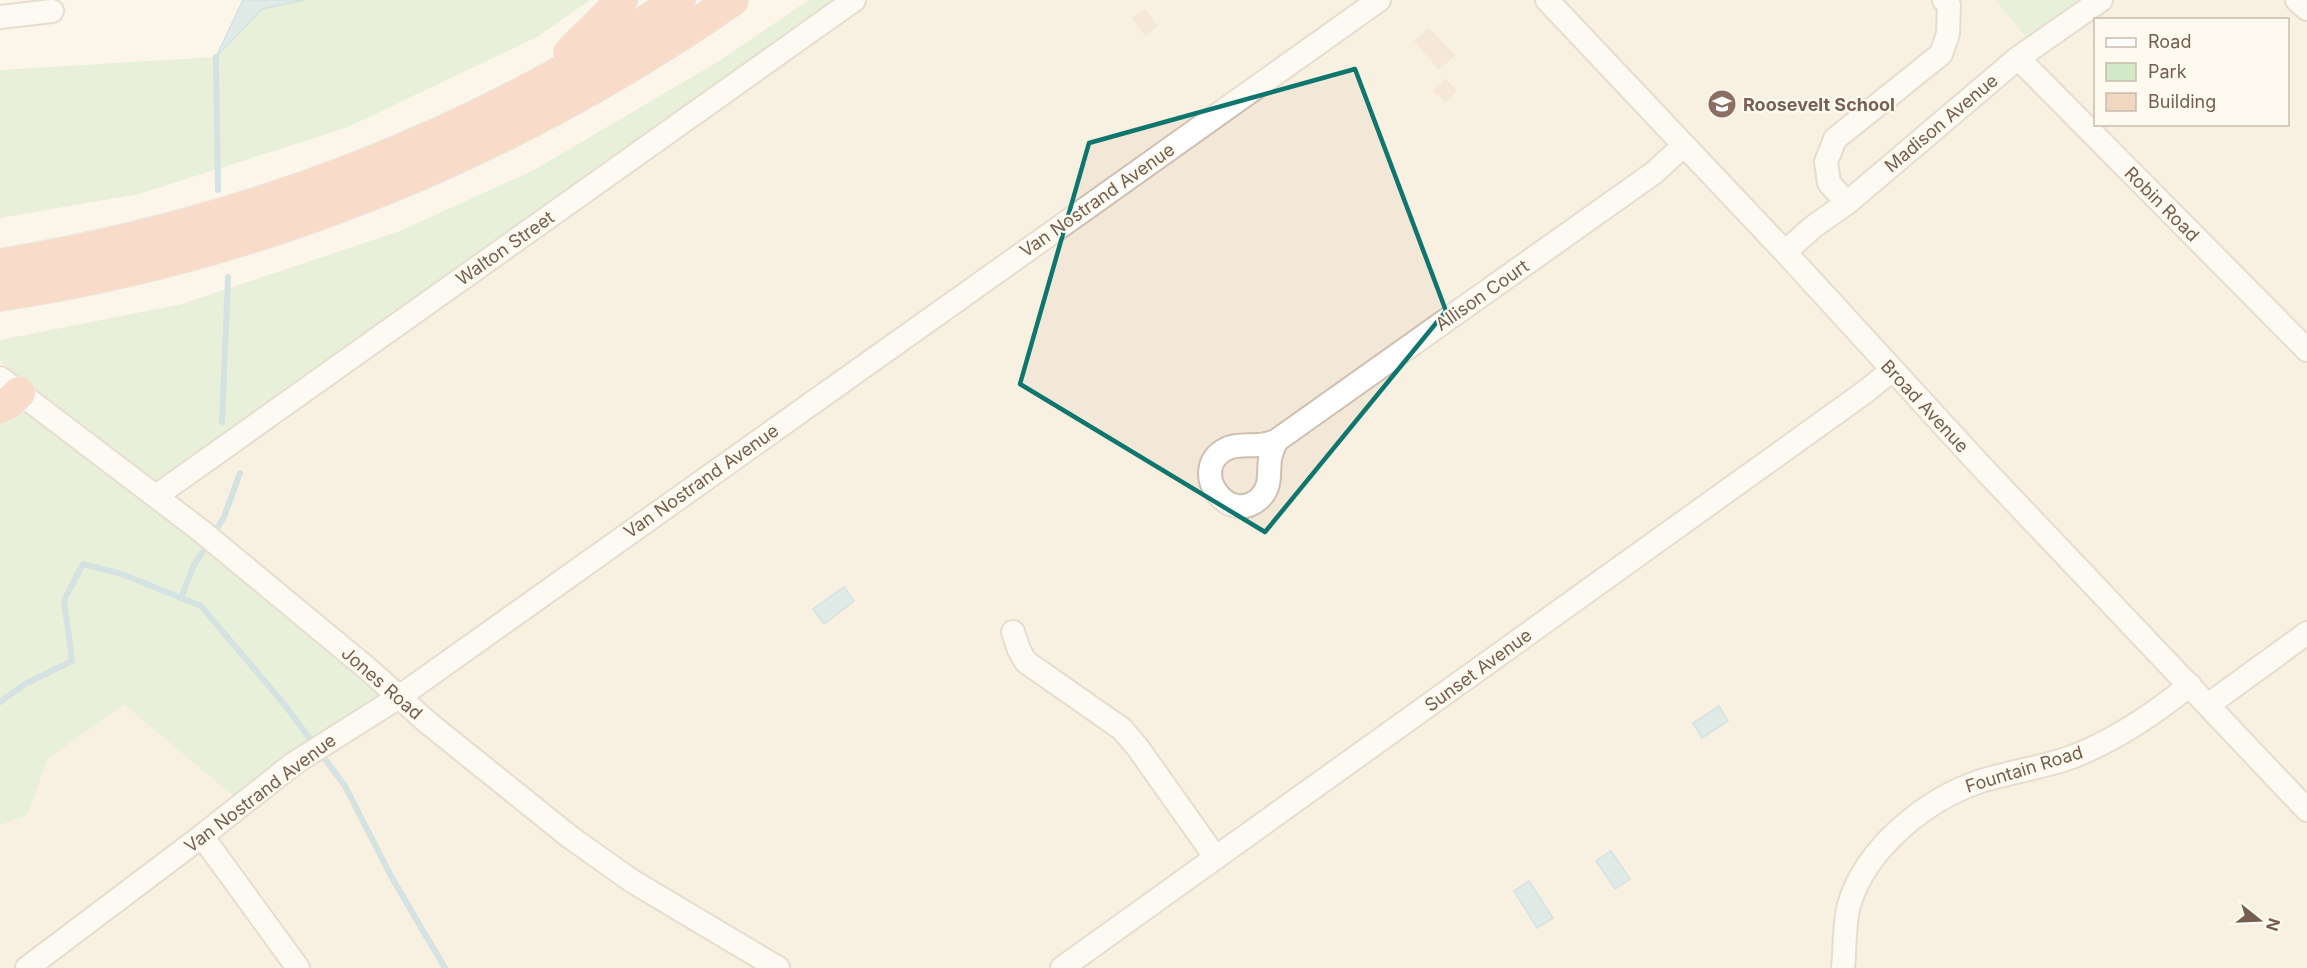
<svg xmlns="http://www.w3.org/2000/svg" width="2307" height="968" viewBox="0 0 2307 968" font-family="Inter,sans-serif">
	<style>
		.residential { fill: #f3e8d8; fill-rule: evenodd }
		.green { fill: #d3e9c8 }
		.water { fill: #bedde5; stroke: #a5ccd7; stroke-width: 1.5 }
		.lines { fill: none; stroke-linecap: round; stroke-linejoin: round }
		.stream { stroke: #a5ccd7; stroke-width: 6 }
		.building { fill: #f0d7c2 }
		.minor-casing { stroke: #cebfb0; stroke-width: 26 }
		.highway-casing { stroke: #dbd5d1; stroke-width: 34 }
		.minor { stroke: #fff; stroke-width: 22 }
		.highway { stroke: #f3bda3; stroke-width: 32 }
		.marked { fill: none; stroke: #0f766e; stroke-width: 4.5; stroke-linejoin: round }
		.labels { text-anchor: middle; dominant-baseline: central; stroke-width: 4.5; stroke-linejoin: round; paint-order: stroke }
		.education-label { font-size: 18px; font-weight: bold; fill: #785e54; stroke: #fefaf0; text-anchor: start }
		.street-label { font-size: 18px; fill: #765e4e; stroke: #fefaf0 }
	</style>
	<rect width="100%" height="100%" fill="#fcf6ea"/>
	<path class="residential" d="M851 0H2307V968H0V825L27 816 48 758 126 705 239 801 147 498ZM2096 20H2288V124H2096Z"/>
	<path class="green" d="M304 0H590L539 36 346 128 139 194 0 218V70L216 57 262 9Z
		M809 0H851L147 498 402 692 239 801 125 705 48 758 27 816 0 825V423L47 402 0 362V340L182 304 400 231 534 170 719 61Z
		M1995 0H2083L2029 40Z"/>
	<path class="water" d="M243 0H304L262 9 216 57Z
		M844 587 854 601 824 624 813 609Z
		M1719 706 1728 721 1702 738 1693 723Z
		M1611 851 1630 879 1615 889 1596 861Z
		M1529 881 1553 918 1537 928 1514 891Z"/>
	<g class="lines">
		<path class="stream" d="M216 57 218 190
			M222 422 228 277
			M181 598 193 567 224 517 240 473
			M0 702 25 684 72 661 64 600 83 564 122 574 201 606 284 704 345 786 392 878 445 968"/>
	</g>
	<path class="building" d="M1145 9 1158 26 1145 36 1132 18Z
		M1429 28 1455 55 1439 70 1414 41Z
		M1445 78 1457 91 1445 103 1433 91Z"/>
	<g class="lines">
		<g class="minor-casing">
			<path id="minor" d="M1547 0 1785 252 1980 465 2307 810
				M2297 0 2307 9
				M0 17 52 11
				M2018 58 2307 350
				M1847 203 1829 183 1826 162 1835 139 1941 54 1948 34 1949 5 1944 0
				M1785 252 1813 227 1847 203 2018 58 2101 0
				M0 378 200 530 368 669 427 722 570 837 632 881 778 968
				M1276 441C1274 447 1271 453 1270 459 1268 473 1272 486 1260 498 1228 528 1187 469 1226 449 1236 444 1248 446 1258 445 1264 445 1270 443 1276 441L1655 172 1684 145
				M156 496 854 0
				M1013 632 1019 650 1026 662 1122 729 1138 748 1216 858
				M2208 705 2307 633
				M202 836 298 968
				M27 968 202 836 293 764 399 697 1379 0
				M1062 968 1865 392 1892 370
				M1843 968C1845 948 1844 924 1849 905 1866 847 1927 799 1981 781 2010 772 2040 768 2069 758 2113 742 2154 714 2190 685"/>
		</g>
		<g class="highway-casing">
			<path id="highway" d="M570 53C587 34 606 20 621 0
				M0 265C243 225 474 138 679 0
				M0 295C264 255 513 152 732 0
				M0 407 11 401 19 393"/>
		</g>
		<use href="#minor" class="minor"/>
		<use href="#highway" class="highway"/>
	</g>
	<path d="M0 0H2307V968H0ZM1355 69 1446 311 1265 532 1020 384 1089 143Z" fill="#fcf6ea" fill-opacity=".55" fill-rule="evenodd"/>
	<path class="marked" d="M1355 69 1446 311 1265 532 1020 384 1089 143Z"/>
	<defs>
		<g id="school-disc" transform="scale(1.5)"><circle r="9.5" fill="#8d6e63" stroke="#fefaf0"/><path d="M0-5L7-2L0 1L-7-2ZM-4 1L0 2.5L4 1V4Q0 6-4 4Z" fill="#fff"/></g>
	</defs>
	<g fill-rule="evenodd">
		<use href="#school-disc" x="1722" y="104"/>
	</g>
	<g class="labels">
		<g class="education-label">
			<text x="1743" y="104">Roosevelt School</text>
		</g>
		<g class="street-label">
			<text transform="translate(1941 123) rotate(-40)">Madison Avenue</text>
			<text transform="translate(1097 200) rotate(-35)">Van Nostrand Avenue</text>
			<text transform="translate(2162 204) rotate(45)">Robin Road</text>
			<text transform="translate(505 248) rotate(-35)">Walton Street</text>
			<text transform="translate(1482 295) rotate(-35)">Allison Court</text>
			<text transform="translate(1925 406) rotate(47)">Broad Avenue</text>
			<text transform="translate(701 481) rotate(-35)">Van Nostrand Avenue</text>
			<text transform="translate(1478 670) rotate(-36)">Sunset Avenue</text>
			<text transform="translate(382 683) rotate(41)">Jones Road</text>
			<text transform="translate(2024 769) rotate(-17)">Fountain Road</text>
			<text transform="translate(260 793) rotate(-37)">Van Nostrand Avenue</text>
		</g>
	</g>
	<rect x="2094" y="18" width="195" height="108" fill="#fefaf0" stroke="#c8bcaf" stroke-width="1.5"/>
	<rect x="2106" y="38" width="30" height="9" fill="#ffffff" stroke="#c8bcaf" stroke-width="1.5"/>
	<text x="2148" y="48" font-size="18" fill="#765e4e">Road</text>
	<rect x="2106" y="63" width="30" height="18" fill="#d3e9c8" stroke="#c8bcaf" stroke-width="1.5"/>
	<text x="2148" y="78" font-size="18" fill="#765e4e">Park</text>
	<rect x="2106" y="93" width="30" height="18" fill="#f0d7c2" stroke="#c8bcaf" stroke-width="1.5"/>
	<text x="2148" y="108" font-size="18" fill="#765e4e">Building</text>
	<g transform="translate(2259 920) rotate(108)" stroke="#fefaf0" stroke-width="4.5" paint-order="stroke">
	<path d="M0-4.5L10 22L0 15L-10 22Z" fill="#765e4e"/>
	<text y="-9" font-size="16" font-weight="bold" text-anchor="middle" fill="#765e4e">N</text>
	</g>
</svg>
